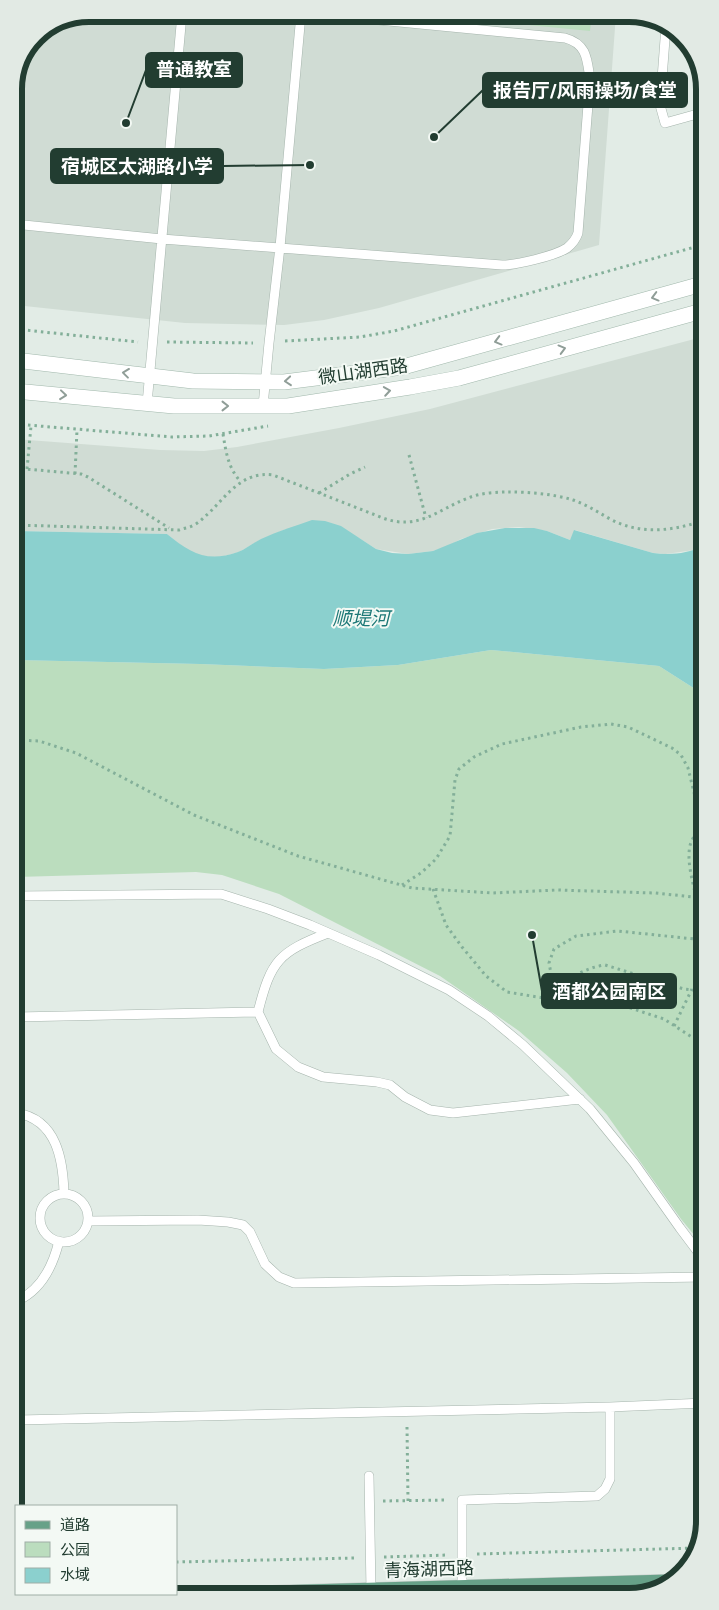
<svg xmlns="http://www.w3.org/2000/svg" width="719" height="1610" viewBox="0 0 719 1610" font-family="'Asap Condensed','Noto Sans SC',sans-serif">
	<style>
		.built { fill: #d0dcd4 }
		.green { fill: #bbddbe }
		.water { fill: #8bd0ce }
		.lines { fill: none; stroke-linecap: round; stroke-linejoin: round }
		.lane-casing { stroke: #a5b4ac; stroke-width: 10 }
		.secondary-casing { stroke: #a1b8ac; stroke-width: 16 }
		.primary-casing { stroke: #c1c9c5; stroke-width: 16 }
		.path { stroke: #83af99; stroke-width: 3; stroke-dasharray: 2.5 4; stroke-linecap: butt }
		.lane { stroke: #fff; stroke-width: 9 }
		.secondary { stroke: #fff; stroke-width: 15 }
		.primary { stroke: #67a188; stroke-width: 15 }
		.oneway { stroke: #909e98 }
		.labels { text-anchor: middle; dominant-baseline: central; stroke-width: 4; stroke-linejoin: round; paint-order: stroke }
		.street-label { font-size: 18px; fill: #223d31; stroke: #f3f9f4 }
		.water-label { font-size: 19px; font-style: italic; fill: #1d7877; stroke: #f3f9f4 }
		.rim { fill: none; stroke: #223d31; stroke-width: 6 }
		.leader { fill: none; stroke: #223d31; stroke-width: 2 }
		.callout-dot { fill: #223d31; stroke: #f3f9f4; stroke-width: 2 }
		.callout { fill: #223d31; stroke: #223d31; stroke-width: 2 }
		.callout-label { font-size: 19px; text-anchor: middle; font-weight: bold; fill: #fff }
	</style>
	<rect width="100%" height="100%" fill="#e2ece6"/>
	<path class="built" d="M90 14H616L599 245 379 308 324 320 284 325 185 323 15 305 14 85 36 36Z
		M702 337V546L694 550 666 554 653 553 575 530 570 540 547 531 519 527 492 529 461 539 448 546 433 551 408 554 376 549 359 538 286 529 260 540 239 552 221 557H208L195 554 184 548 167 534 15 531V439L160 450 204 451 237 447 339 428 430 409Z"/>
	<path class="green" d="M478 14H592L590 31 477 20Z
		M491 650 659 666 703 694 704 1247 681 1219 607 1115 567 1073 519 1031 440 976 279 894 222 875 196 872 16 877 15 660 200 664 324 669 398 665Z"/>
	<path class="water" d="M312 520 325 521 341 526 376 549 392 553 408 554 433 551 477 533 505 528H534L547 531 570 540 574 530 653 553C670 555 688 554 702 546L703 694 659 666 491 650 398 665 324 669 200 664 15 660V531L167 534C190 553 207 563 238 552 246 549 253 543 261 539 278 531 295 526 312 520Z"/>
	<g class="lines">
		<g class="lane-casing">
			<path id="lane" d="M666 26 660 105 665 123 701 113
				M14 224 162 239 502 265C516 265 555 256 567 248 572 244 576 239 578 233L590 79C587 59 587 44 565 38L317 14
				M147 404 182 14
				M263 406 269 343 280 247 301 14
				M16 896 221 894 268 909 310 925 379 955 449 990 488 1016 523 1045 590 1109 634 1163 680 1228 698 1252 704 1257
				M258 1012C271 960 279 952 328 933
				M16 1017 258 1012 276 1049 298 1067 323 1077 377 1082 390 1085 405 1097 430 1110 453 1113 580 1099
				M17 1113C57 1120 63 1160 64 1193
				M40 1218a24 24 0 1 1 48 0a24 24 0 1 1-48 0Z
				M88 1221 198 1220 228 1222 243 1225 250 1232 265 1264 279 1277 294 1283 705 1277
				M17 1301C41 1290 53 1266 59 1241
				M18 1420 610 1407 705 1403
				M369 1476 371 1590
				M462 1587V1500L597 1496 605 1489 610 1479V1407"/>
		</g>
		<g class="secondary-casing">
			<path id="secondary" d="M15 360 193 381 284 382 403 367 702 284
				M15 391 174 406H288L410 387 459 378 702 311"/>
		</g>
		<g class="primary-casing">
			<path id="primary" d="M161 1596 668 1582"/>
		</g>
		<path class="path" d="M15 329 138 342
			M285 341 360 337 394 331 702 245
			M167 342 253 343
			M15 424 172 437 209 436 268 426
			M223 434C226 452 228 468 241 482
			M409 455 426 518
			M15 468 81 474 88 477 169 528
			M27 469 31 426
			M75 474 77 430
			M319 493 350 474 365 467
			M15 525 179 530C184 528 189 528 194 525 200 522 204 517 209 513 228 494 243 471 273 475L383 518C418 531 437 510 468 498 480 493 496 492 509 492 529 492 554 494 573 500 587 505 598 512 610 519 640 535 672 531 702 521
			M16 740 39 741 76 753 194 815 298 856 412 888 493 893 557 890 655 893 703 898
			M402 885 421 873 436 859 450 836 455 780 459 769 474 757 502 744 581 727 611 724 628 727 672 748 681 755 688 768 703 829
			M433 889 446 925 462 947 486 976 507 992 556 1000 627 1007 664 1019 704 1045
			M696 897C693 882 683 851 694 837 696 834 700 832 703 829
			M554 989 549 963 554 949 576 936 618 931 704 940
			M542 997C562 984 581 968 605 965L684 989 704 991
			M674 1026 692 989
			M407 1427 408 1501
			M383 1501 447 1500
			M477 1554 696 1548
			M384 1557 448 1555
			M176 1562 355 1558"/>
		<use href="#lane" class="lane"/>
		<use href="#secondary" class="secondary"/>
		<use href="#primary" class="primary"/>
	</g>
	<defs><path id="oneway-chevron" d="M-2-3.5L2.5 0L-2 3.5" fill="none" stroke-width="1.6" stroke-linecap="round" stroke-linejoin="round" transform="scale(1.25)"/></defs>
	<g class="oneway">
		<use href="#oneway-chevron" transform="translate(655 297) rotate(165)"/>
		<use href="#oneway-chevron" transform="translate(498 341) rotate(165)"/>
		<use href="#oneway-chevron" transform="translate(562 349) rotate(-15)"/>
		<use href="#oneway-chevron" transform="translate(126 373) rotate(-173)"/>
		<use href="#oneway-chevron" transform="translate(288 381) rotate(175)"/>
		<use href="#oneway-chevron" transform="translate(387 391) rotate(-9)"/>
		<use href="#oneway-chevron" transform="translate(63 395) rotate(6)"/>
		<use href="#oneway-chevron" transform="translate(225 406)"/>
	</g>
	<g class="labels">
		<g class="street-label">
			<text transform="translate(363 371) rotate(-8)">微山湖西路</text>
			<text transform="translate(429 1569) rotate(-2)">青海湖西路</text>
		</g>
		<g class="water-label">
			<text x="361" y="618">顺堤河</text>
		</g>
	</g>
	<path d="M0 0H719V1610H0ZM89 22H629A67 67 0 0 1 696 89V1521A67 67 0 0 1 629 1588H89A67 67 0 0 1 22 1521V89A67 67 0 0 1 89 22Z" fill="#e2eae4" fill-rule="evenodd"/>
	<path class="rim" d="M89 22H629A67 67 0 0 1 696 89V1521A67 67 0 0 1 629 1588H89A67 67 0 0 1 22 1521V89A67 67 0 0 1 89 22Z"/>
	<path class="leader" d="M126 123L146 70M434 137L483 90M310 165L223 166M532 935L542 991"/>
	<g class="callout-dot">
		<circle cx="126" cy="123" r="5"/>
		<circle cx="434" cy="137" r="5"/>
		<circle cx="310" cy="165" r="5"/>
		<circle cx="532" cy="935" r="5"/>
	</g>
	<g class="callout">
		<rect x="146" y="53" width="96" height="34" rx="5"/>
		<rect x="483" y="73" width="204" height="34" rx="5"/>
		<rect x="51" y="149" width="172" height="34" rx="5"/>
		<rect x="542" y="974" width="134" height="34" rx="5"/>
	</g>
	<g class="callout-label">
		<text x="194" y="76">普通教室</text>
		<text x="585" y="97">报告厅/风雨操场/食堂</text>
		<text x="137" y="173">宿城区太湖路小学</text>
		<text x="609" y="998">酒都公园南区</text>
	</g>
	<rect x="15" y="1505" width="162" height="90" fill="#f3f9f4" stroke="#9faea6"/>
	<rect x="25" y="1521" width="25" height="8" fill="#67a188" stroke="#9faea6"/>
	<text x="60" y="1530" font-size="15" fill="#223d31">道路</text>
	<rect x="25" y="1542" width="25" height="15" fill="#bbddbe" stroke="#9faea6"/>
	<text x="60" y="1555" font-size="15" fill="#223d31">公园</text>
	<rect x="25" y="1568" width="25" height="15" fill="#8bd0ce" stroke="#9faea6"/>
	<text x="60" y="1580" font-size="15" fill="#223d31">水域</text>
</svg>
